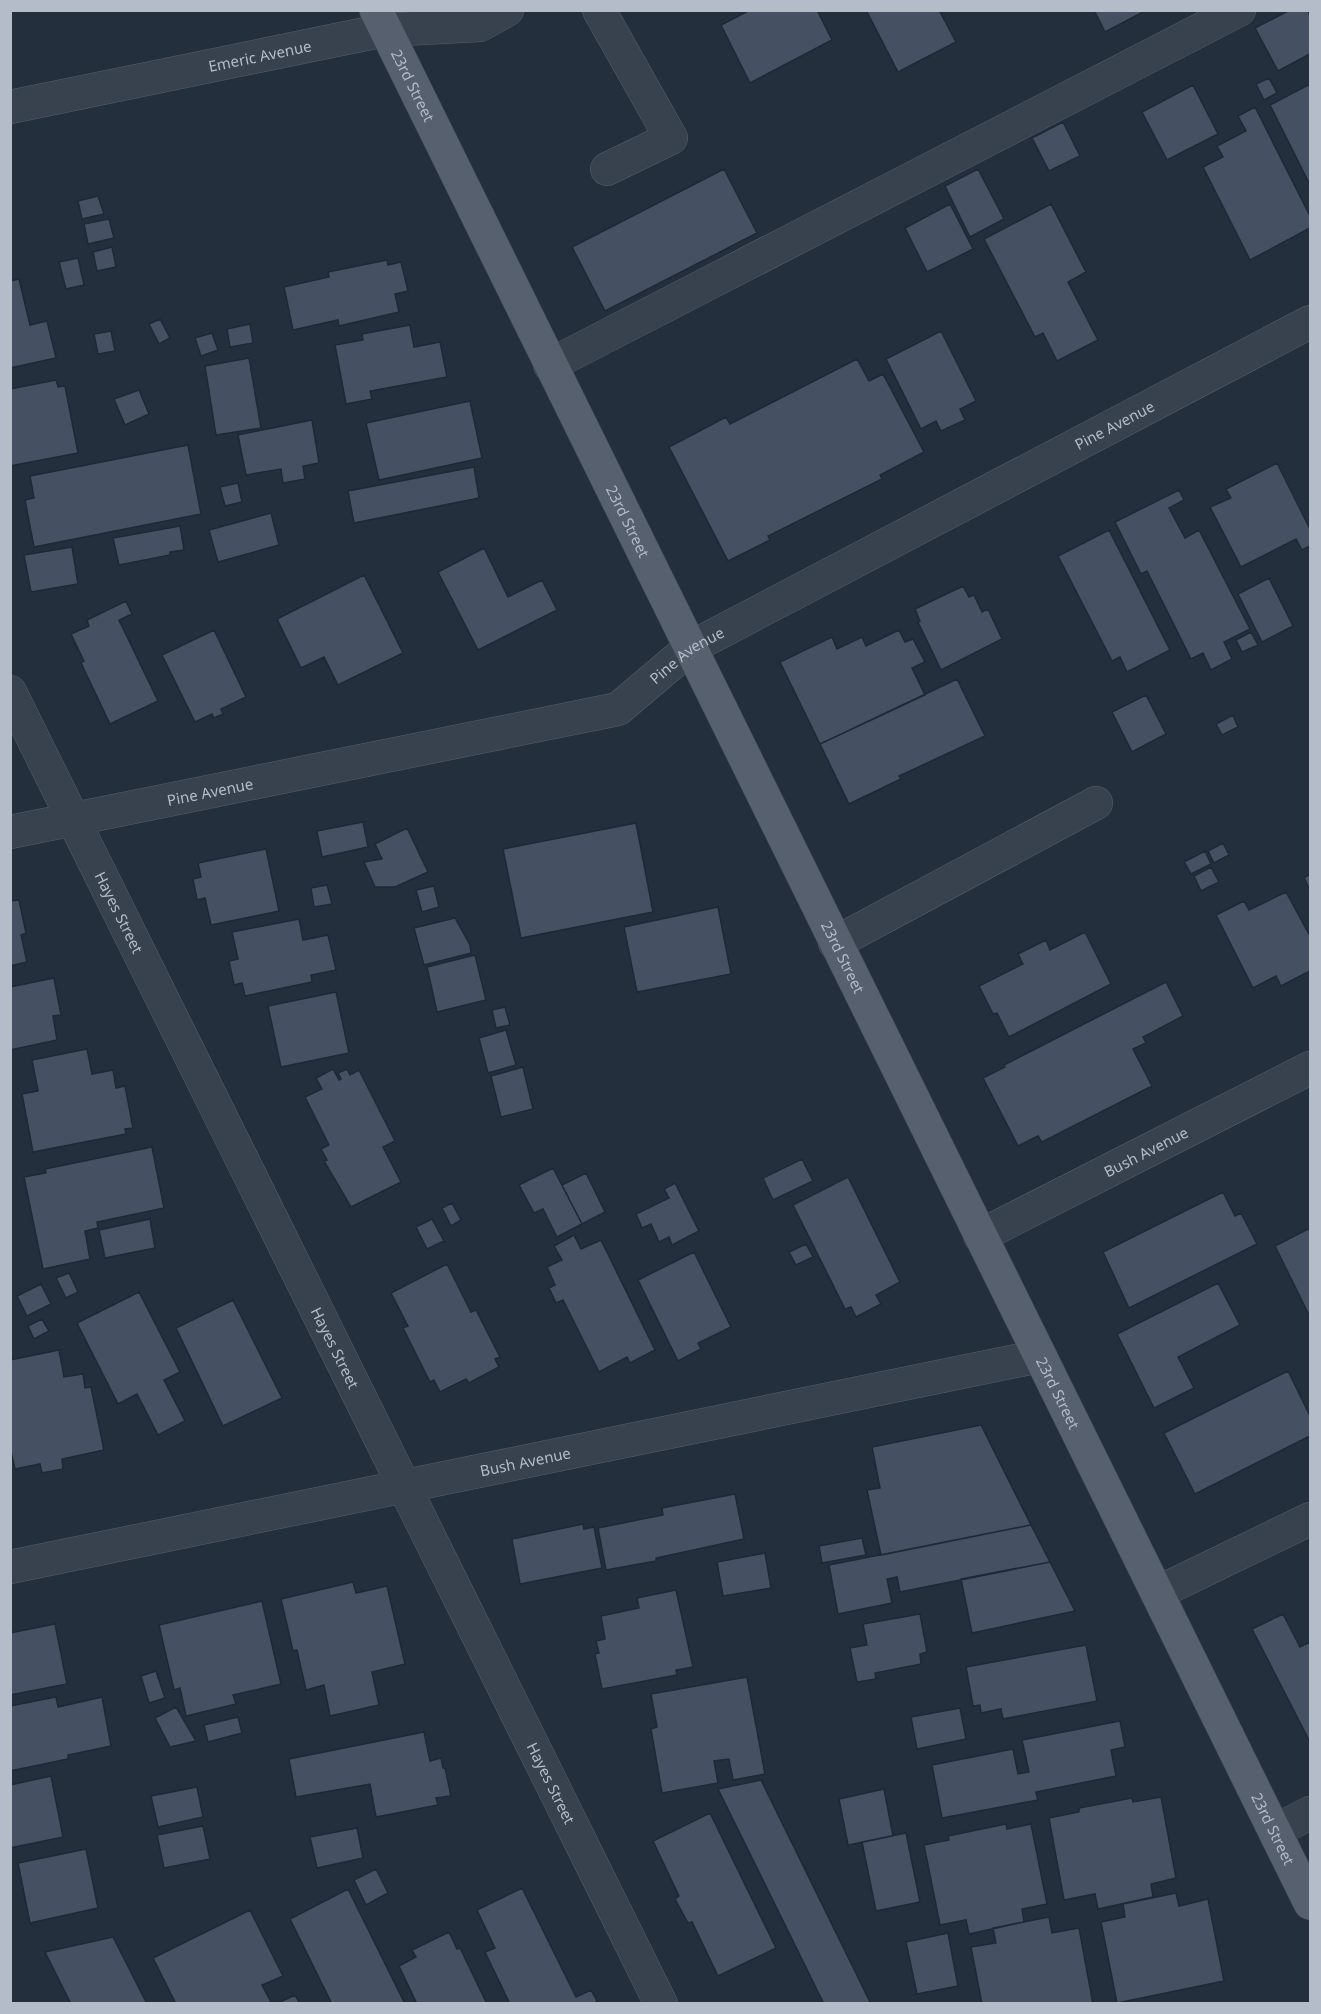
<svg xmlns="http://www.w3.org/2000/svg" width="1321" height="2014" viewBox="0 0 1321 2014" font-family="'Noto Sans',sans-serif">
	<style>
		.building { fill: #455162; stroke: #1f2835; stroke-width: 1.5 }
		.lines { fill: none; stroke-linecap: round; stroke-linejoin: round }
		.minor-casing { stroke: #565f6c; stroke-width: 34 }
		.major-casing { stroke: #414a57; stroke-width: 34 }
		.minor { stroke: #38414e; stroke-width: 33 }
		.major { stroke: #56606e; stroke-width: 33 }
		.labels { text-anchor: middle; dominant-baseline: central; stroke-width: 4.5; stroke-linejoin: round; paint-order: stroke }
		.street-label { font-size: 15px; fill: #b4bcc9; stroke: #1d2633 }
	</style>
	<rect width="100%" height="100%" fill="#242f3e"/>
	<path class="building" d="M750 10H817L832 40 750 83 721 25Z
		M866 10H939L956 42 898 72Z
		M1094 10H1147L1105 32Z
		M1290 10H1308L1310 16V54L1278 71 1255 28Z
		M1269 78 1277 93 1264 100 1256 84Z
		M1310 84V185L1270 105Z
		M1193 85 1218 134 1167 160 1142 112Z
		M1255 107 1310 216V228L1250 260 1203 167 1223 157 1217 146 1246 131 1238 116Z
		M1063 122 1080 156 1049 171 1032 138Z
		M724 169 757 233 605 311 572 247Z
		M978 169 1004 219 970 237 945 186Z
		M98 196 104 214 82 219 78 201Z
		M950 204 973 249 927 272 905 228Z
		M1051 204 1086 272 1068 282 1098 340 1057 361 1043 333 1035 337 984 239Z
		M109 219 114 238 88 244 84 224Z
		M112 247 116 267 97 271 93 252Z
		M78 258 84 285 66 289 59 262Z
		M387 260 388 265 401 262 408 291 395 294 399 312 339 326 338 320 293 330 284 287 329 277 328 272Z
		M19 279 30 325 47 321 56 358 10 368V281Z
		M160 319 170 338 159 344 149 324Z
		M250 324 253 343 230 347 227 329Z
		M410 325 414 347 440 342 447 377 370 391 372 399 346 404 335 345 363 340 362 334Z
		M111 331 115 351 98 354 94 334Z
		M941 331 976 401 960 409 965 420 941 431 936 421 921 429 886 359Z
		M212 333 218 350 201 356 195 338Z
		M249 358 261 428 216 435 205 366Z
		M857 359 869 381 883 374 924 452 880 475 882 479 768 536 770 540 728 561 669 447 726 417 730 424Z
		M56 380 58 387 65 386 78 453 10 466V389Z
		M139 390 149 414 125 425 114 399Z
		M470 401 482 458 379 480 366 423Z
		M312 420 319 463 303 466 305 479 283 483 281 469 246 475 238 435Z
		M188 445 201 514 34 547 25 500 34 498 30 476Z
		M1277 463 1310 529V546L1302 550 1296 539 1241 567 1210 507 1231 498 1226 489Z
		M474 467 479 498 354 523 348 491Z
		M238 483 242 502 225 506 220 487Z
		M1179 490 1184 500 1169 508 1185 538 1199 530 1250 629 1224 642 1232 659 1211 670 1203 653 1191 659 1147 571 1141 574 1115 522Z
		M271 513 279 545 218 562 209 530Z
		M180 526 184 550 170 552V555L119 565 113 538Z
		M1109 530 1170 650 1127 672 1120 657 1112 661 1058 556Z
		M72 547 78 584 31 592 24 555Z
		M484 548 508 597 542 580 557 610 478 650 438 572Z
		M364 575 403 653 338 685 324 657 301 668 277 619Z
		M1269 578 1293 626 1262 642 1238 594Z
		M963 586 969 597 974 595 982 612 988 609 1002 639 941 670 918 622 920 621 915 609Z
		M126 601 132 614 119 620 158 701 110 724 81 663 84 661 71 634 89 626 87 620Z
		M214 630 246 697 221 709 223 714 214 718 212 714 195 722 162 655Z
		M899 630 905 642 913 639 925 662 912 668 925 695 820 744 780 662 832 637 837 649 862 637 866 646Z
		M1251 632 1258 645 1242 652 1236 640Z
		M957 679 985 736 899 776 901 779 849 804 820 744Z
		M1146 695 1166 734 1132 752 1112 712Z
		M1233 715 1238 727 1222 735 1216 724Z
		M363 822 368 847 322 857 317 831Z
		M636 823 653 912 521 938 503 849Z
		M407 828 428 872 395 887H375L364 862 382 859 375 844Z
		M1223 843 1229 855 1214 863 1208 851Z
		M266 849 279 911 211 925 205 898 197 900 193 879 201 877 198 863Z
		M1205 851 1211 864 1191 874 1184 862Z
		M1211 867 1219 882 1201 891 1194 876Z
		M1310 874V890L1304 878Z
		M327 885 332 904 314 907 311 888Z
		M434 886 439 907 422 912 416 890Z
		M1286 892 1310 936V971L1281 986 1276 976 1253 988 1216 915 1244 901 1249 910Z
		M19 900 26 933 21 935 27 962 10 966V901Z
		M718 907 731 974 637 992 624 927Z
		M455 918 470 945 471 953 424 965 414 928Z
		M299 919 303 940 328 935 336 970 311 975 312 982 245 996 242 983 234 985 229 961 238 959 232 932Z
		M1085 932 1111 984 1009 1037 997 1013 993 1014 979 986 1023 964 1018 954 1046 940 1050 950Z
		M475 955 486 1000 437 1012 427 967Z
		M54 978 61 1015 53 1016 57 1040 10 1050V987Z
		M1166 982 1183 1016 1143 1037 1146 1043 1133 1049 1152 1086 1042 1142 1038 1136 1018 1146 983 1078 1005 1067 1004 1065Z
		M336 992 349 1053 281 1067 268 1006Z
		M505 1007 510 1025 496 1028 492 1010Z
		M506 1030 516 1065 488 1073 479 1038Z
		M87 1049 92 1074 113 1070 116 1088 125 1086 133 1128 125 1129 126 1134 33 1152 22 1094 38 1091 32 1060Z
		M523 1067 533 1109 501 1117 491 1076Z
		M333 1069 339 1080 341 1079 338 1073 347 1069 350 1075 359 1070 395 1141 383 1147 401 1182 351 1207 324 1161 327 1160 321 1149 329 1145 305 1097 322 1089 316 1078Z
		M152 1147 164 1208 97 1222 98 1228 85 1231 90 1259 43 1269 24 1177 46 1173 45 1169Z
		M802 1159 813 1181 773 1200 763 1178Z
		M553 1168 582 1224 557 1237 543 1209 534 1213 519 1185Z
		M586 1173 605 1212 582 1224 562 1185Z
		M848 1177 900 1282 876 1295 881 1304 856 1317 851 1307 845 1309 793 1205Z
		M675 1183 699 1231 672 1245 669 1237 659 1242 651 1224 642 1228 636 1214 669 1198 664 1189Z
		M1223 1192 1235 1216 1241 1213 1257 1244 1129 1308 1103 1252Z
		M452 1203 461 1220 451 1226 442 1208Z
		M150 1219 155 1248 105 1258 99 1230Z
		M432 1219 444 1241 427 1249 416 1227Z
		M1310 1228V1317L1275 1246Z
		M574 1235 581 1249 601 1240 655 1350 630 1363 627 1357 599 1372 563 1300 556 1303 549 1288 555 1285 547 1267 562 1260 554 1246Z
		M806 1244 813 1257 796 1265 789 1252Z
		M694 1252 731 1327 698 1343 701 1349 678 1361 638 1280Z
		M447 1264 471 1312 476 1310 500 1357 495 1359 499 1367 469 1383 466 1379 440 1392 434 1380 430 1382 403 1328 408 1326 391 1293Z
		M69 1273 78 1292 66 1298 56 1278Z
		M1218 1283 1240 1325 1178 1357 1194 1388 1154 1408 1117 1334Z
		M41 1284 51 1304 27 1316 17 1296Z
		M139 1292 180 1372 164 1380 185 1421 158 1435 137 1394 118 1404 77 1323Z
		M233 1300 282 1398 223 1426 176 1328Z
		M42 1319 49 1331 34 1339 28 1326Z
		M59 1350 64 1377 83 1374 85 1388 91 1387 104 1450 62 1459 63 1469 42 1473 40 1464 15 1469 10 1447V1360Z
		M1288 1371 1310 1416V1436L1195 1494 1164 1433Z
		M981 1425 1031 1525 881 1555 867 1490 880 1488 872 1447Z
		M735 1494 744 1539 656 1558V1561L606 1570 598 1528 663 1515 662 1508Z
		M583 1524 584 1529 594 1527 602 1568 520 1584 512 1539Z
		M1031 1525 1050 1562 900 1592 897 1577 887 1579 892 1603 838 1614 829 1565Z
		M862 1538 866 1555 822 1563 819 1546Z
		M765 1553 771 1588 723 1596 717 1562Z
		M1050 1562 1075 1611 972 1633 961 1579Z
		M353 1582 356 1593 387 1586 405 1664 372 1672 379 1705 330 1716 324 1685 306 1690 297 1650 293 1651 281 1599Z
		M676 1590 693 1667 676 1670 677 1675 602 1689 595 1654 599 1653 596 1641 605 1639 601 1616 639 1608 637 1598Z
		M262 1601 281 1684 233 1695 236 1704 186 1716 180 1688 174 1690 159 1625Z
		M920 1614 927 1652 920 1654 921 1664 875 1673 876 1679 857 1682 850 1648 867 1645 863 1624Z
		M1283 1614 1300 1647 1310 1642V1742L1252 1629Z
		M55 1624 67 1684 10 1695V1633Z
		M1086 1645 1097 1701 1003 1719 1001 1709 981 1713 980 1705 973 1706 966 1667Z
		M156 1671 165 1698 149 1703 141 1676Z
		M747 1677 765 1774 733 1780 729 1759 714 1761 718 1783 662 1793 651 1729 657 1727 651 1694Z
		M56 1697 58 1707 102 1697 111 1746 68 1755V1759L10 1771V1706Z
		M176 1707 196 1741 170 1747 155 1718Z
		M960 1708 966 1739 917 1749 911 1717Z
		M238 1717 242 1733 208 1742 204 1725Z
		M1120 1721 1125 1747 1111 1750 1116 1776 1036 1792 1038 1800 942 1818 932 1765 1013 1749 1018 1774 1029 1772 1022 1740Z
		M424 1732 430 1761 441 1758 443 1768H445L451 1796 436 1798 438 1805 376 1817 370 1784 296 1797 289 1759Z
		M51 1776 63 1837 10 1848V1785Z
		M761 1780 871 2004H824L718 1789Z
		M197 1787 203 1817 158 1827 151 1796Z
		M884 1789 893 1836 848 1845 839 1799Z
		M1161 1797 1176 1878 1151 1884 1153 1897 1098 1909 1095 1894 1064 1900 1049 1818 1079 1812V1808L1132 1798 1133 1802Z
		M710 1813 776 1948 718 1976 692 1922 688 1923 675 1899 679 1896 653 1841Z
		M1006 1824 1007 1829 1031 1824 1047 1904 1022 1909 1024 1922 969 1934 966 1920 940 1925 924 1845 949 1840 948 1836Z
		M203 1826 210 1859 164 1868 157 1835Z
		M357 1828 363 1858 317 1868 310 1837Z
		M906 1833 920 1902 876 1911 862 1842Z
		M86 1849 98 1908 30 1923 18 1863Z
		M376 1869 388 1893 366 1905 354 1880Z
		M522 1888 576 1997 591 1990 597 2001 593 2004H510L485 1952 495 1948 477 1910Z
		M348 1889 405 2004H332L290 1919Z
		M1176 1893 1179 1906 1208 1899 1224 1981 1117 2003 1101 1922 1125 1917 1123 1904Z
		M250 1910 283 1976 262 1985 272 2004H176L153 1958Z
		M1049 1917 1052 1933 1079 1928 1093 2004H982L971 1947 996 1943 993 1928Z
		M449 1932 457 1949 460 1948 487 2004H417L399 1966 416 1957 412 1950Z
		M948 1933 958 1986 917 1994 906 1942Z
		M113 1937 147 2004H71L45 1952Z
		M295 1995 300 2004H276Z"/>
	<g class="lines">
		<g class="minor-casing">
			<g id="minor">
				<path d="M599 10 671 138 607 169"/>
				<path id="s1" d="M10 107 385 30 480 25 507 10"/>
				<path d="M550 365 1239 10"/>
				<path id="s2" d="M10 692 661 2004"/>
				<path id="s3" d="M10 832 618 709 690 648 1310 322"/>
				<path d="M835 943 1096 803"/>
				<path id="s4" d="M980 1236 1310 1068"/>
				<path id="s5" d="M10 1567 1040 1356"/>
				<path d="M1157 1593 1310 1519"/>
				<path d="M1275 1831 1310 1813"/>
			</g>
		</g>
		<g class="major-casing">
			<g id="major">
				<path id="s6" d="M376 10 1310 1903"/>
			</g>
		</g>
		<use href="#minor" class="minor"/>
		<use href="#major" class="major"/>
	</g>
	<g class="labels">
		<g class="street-label">
			<text stroke="none"><textPath href="#s1" startOffset="255">Emeric Avenue</textPath></text>
			<text stroke="none"><textPath href="#s6" startOffset="84">23rd Street</textPath></text>
			<text stroke="none"><textPath href="#s3" startOffset="1194">Pine Avenue</textPath></text>
			<text stroke="none"><textPath href="#s6" startOffset="570">23rd Street</textPath></text>
			<text stroke="none"><textPath href="#s3" startOffset="708">Pine Avenue</textPath></text>
			<text stroke="none"><textPath href="#s3" startOffset="204">Pine Avenue</textPath></text>
			<text stroke="none"><textPath href="#s2" startOffset="246">Hayes Street</textPath></text>
			<text stroke="none"><textPath href="#s6" startOffset="1056">23rd Street</textPath></text>
			<text stroke="none"><textPath href="#s4" startOffset="186">Bush Avenue</textPath></text>
			<text stroke="none"><textPath href="#s2" startOffset="732">Hayes Street</textPath></text>
			<text stroke="none"><textPath href="#s6" startOffset="1542">23rd Street</textPath></text>
			<text stroke="none"><textPath href="#s5" startOffset="526">Bush Avenue</textPath></text>
			<text stroke="none"><textPath href="#s2" startOffset="1218">Hayes Street</textPath></text>
			<text stroke="none"><textPath href="#s6" startOffset="2028">23rd Street</textPath></text>
		</g>
	</g>
	<rect width="1321" height="2014" fill="none" stroke="#b4bcc9" stroke-width="24"/>
</svg>
